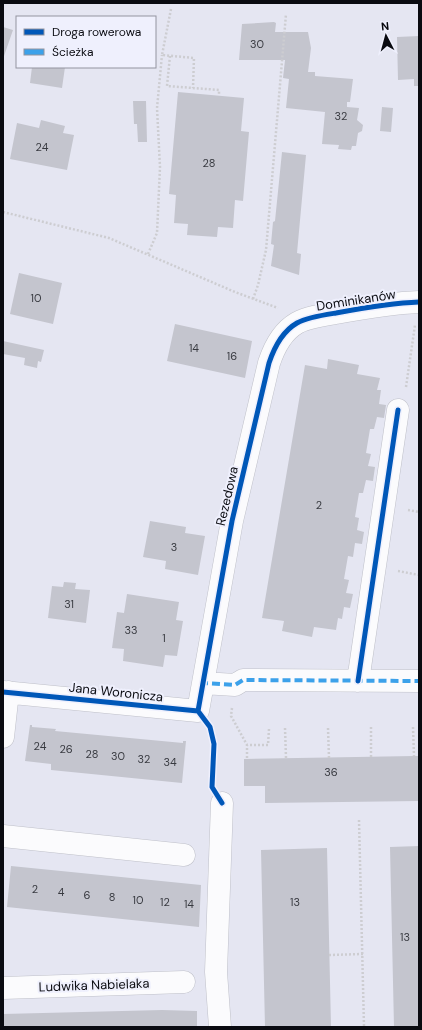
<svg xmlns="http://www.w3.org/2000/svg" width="422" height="1030" viewBox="0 0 422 1030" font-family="'DM Sans',sans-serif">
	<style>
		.building { fill: #c4c5ce }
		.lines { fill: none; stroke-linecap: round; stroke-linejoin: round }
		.minor-casing { stroke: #bfc0c9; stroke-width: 23 }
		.path { stroke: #cdcdd1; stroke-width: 2.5; stroke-dasharray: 2 2; stroke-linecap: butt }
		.minor { stroke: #fbfbfd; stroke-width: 22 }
		.quiet { stroke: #3ca1ea; stroke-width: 4; stroke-dasharray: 8 4; stroke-linecap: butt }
		.cycleway-casing { stroke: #eff0fd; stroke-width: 8 }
		.cycleway { stroke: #0057b8; stroke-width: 5 }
		.labels { text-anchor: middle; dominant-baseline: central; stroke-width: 4; stroke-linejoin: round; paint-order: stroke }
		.number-label { font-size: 11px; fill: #383a40 }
		.street-label { font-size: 13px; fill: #0a0b11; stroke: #eff0fd }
	</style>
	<rect width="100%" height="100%" fill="#e5e6f2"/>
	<path class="building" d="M274 22 276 23 275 32H308L311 48 308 72H315V76L353 79 350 102H347V107L359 108 357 120 363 125 362 131 358 133 356 146H352L351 150 338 149 339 145 322 144 325 112 286 108 289 79 283 78 285 60H239L242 24Z
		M3 27 13 30 3 59Z
		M419 36V86H414V79L398 80 397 37Z
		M32 67H65L62 88 30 83Z
		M178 92 244 98 241 131 249 132 243 201 235 200 233 228 218 227 217 237 187 235 188 224 174 223 176 195 169 194Z
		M133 101H146L147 142H138L137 124H134Z
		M382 107 393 108 391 132 380 131Z
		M41 120 65 126 63 133 74 135 67 170 10 159 17 123 39 128Z
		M282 152 306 155 297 253 301 254 299 275 271 266 274 245 271 244 273 222 275 221Z
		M19 273 62 283 53 324 10 314Z
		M175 324 252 341 245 378 167 361Z
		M3 341 44 350 41 362 38 361 37 368 24 365 25 358 3 354Z
		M328 359 359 365 357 374 380 378 377 390H381L379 404 386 405 384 418 377 417 374 429H370L366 453 371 454 368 466 375 467 373 481 366 480 363 493H359L355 517 359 518 357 530 364 532 362 544 355 543 353 557 348 556 344 579 349 580 346 593 353 594 350 608 344 607 342 619 338 618 336 630 314 627 312 637 282 631 284 621 262 618 305 365 327 369Z
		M150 521 186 527 185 533 205 536 198 575 165 569 166 561 143 557Z
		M64 582 76 583 75 589 90 590 86 623 48 618 52 586 63 587Z
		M127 594 179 602 176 620 183 621 177 656 165 655 163 667 123 661 124 649 112 648 117 612 124 613Z
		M30 725H32V727L56 729 55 731 183 743V741H186L182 783 51 770V764L25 761Z
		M414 756H419V801L265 803V786H244V759Z
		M419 846V1027H394L390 847Z
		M327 848 331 1027H265L261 850Z
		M11 866 201 885 199 927 7 907Z
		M162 1010 197 1011V1027H3V1014Z"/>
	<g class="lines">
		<g class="minor-casing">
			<path id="minor" d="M358 681 398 410
				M203 683 235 685 243 680 419 681
				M3 692 198 711 232 521 269 363C274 348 283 331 297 323 308 317 323 315 336 313 363 308 391 303 419 302
				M3 737 8 692
				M3 836 184 855
				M3 988 184 982
				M220 1027 216 972 222 803"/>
		</g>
		<path class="path" d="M171 9 162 55 194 58 193 88
			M170 56 167 86 219 90V95
			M3 212 109 238 235 292 278 308
			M148 254 157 233 160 167 157 108 162 55
			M253 299 258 285 266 250 286 14
			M406 387 415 325
			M408 510 419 512
			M398 571 419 575
			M232 708 231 716 247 745
			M371 727V757
			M413 727 414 756
			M285 728 286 758
			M328 728 329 758
			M247 758V745H268L269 729
			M359 820 364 1027
			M329 955 363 954"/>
		<use href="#minor" class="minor"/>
		<path class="quiet" d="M203 680V683L235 685 243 680 419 681"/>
		<g class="cycleway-casing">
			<path id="cycleway" d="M358 681 398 410
				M3 692 198 711 232 521 269 363C274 348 283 331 297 323 308 317 323 315 336 313 363 308 391 303 419 302
				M198 711 210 727 214 744 212 787 222 803"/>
		</g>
		<use href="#cycleway" class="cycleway"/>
	</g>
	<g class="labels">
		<g class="number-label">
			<text x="257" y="44">30</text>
			<text x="341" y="116">32</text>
			<text x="42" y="147">24</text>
			<text x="209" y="163">28</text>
			<text x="36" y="298">10</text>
			<text x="194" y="348">14</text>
			<text x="232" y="356">16</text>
			<text x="319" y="505">2</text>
			<text x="174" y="547">3</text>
			<text x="69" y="604">31</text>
			<text x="131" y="630">33</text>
			<text x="164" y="638">1</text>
			<text x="40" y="746">24</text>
			<text x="66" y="749">26</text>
			<text x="92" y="754">28</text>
			<text x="118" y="756">30</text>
			<text x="144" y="759">32</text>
			<text x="170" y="762">34</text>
			<text x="331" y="772">36</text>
			<text x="35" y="889">2</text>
			<text x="61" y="892">4</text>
			<text x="87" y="895">6</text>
			<text x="112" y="897">8</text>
			<text x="138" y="900">10</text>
			<text x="165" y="902">12</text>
			<text x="295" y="902">13</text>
			<text x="189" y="904">14</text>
			<text x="405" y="937">13</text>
		</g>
		<g class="street-label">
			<text transform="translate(356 300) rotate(-9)">Dominikanów</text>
			<text transform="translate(227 496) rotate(-77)">Rezedowa</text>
			<text transform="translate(116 692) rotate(6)">Jana Woronicza</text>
			<text transform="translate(94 985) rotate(-2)">Ludwika Nabielaka</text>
		</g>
	</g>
	<rect width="422" height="1030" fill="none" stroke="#0a0b11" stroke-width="8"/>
	<rect x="16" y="16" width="140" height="52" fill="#eff0fd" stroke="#93949f"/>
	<rect x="24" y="29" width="20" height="6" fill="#0057b8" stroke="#93949f"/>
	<text x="52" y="36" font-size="12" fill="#0a0b11">Droga rowerowa</text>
	<rect x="24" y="49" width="20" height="6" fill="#3ca1ea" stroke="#93949f"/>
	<text x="52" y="56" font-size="12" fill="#0a0b11">Ścieżka</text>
	<g transform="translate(386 36) rotate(354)" stroke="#eff0fd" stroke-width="3" paint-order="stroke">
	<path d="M0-3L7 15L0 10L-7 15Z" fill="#0a0b11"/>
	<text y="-6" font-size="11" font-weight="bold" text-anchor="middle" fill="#0a0b11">N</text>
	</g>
</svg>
